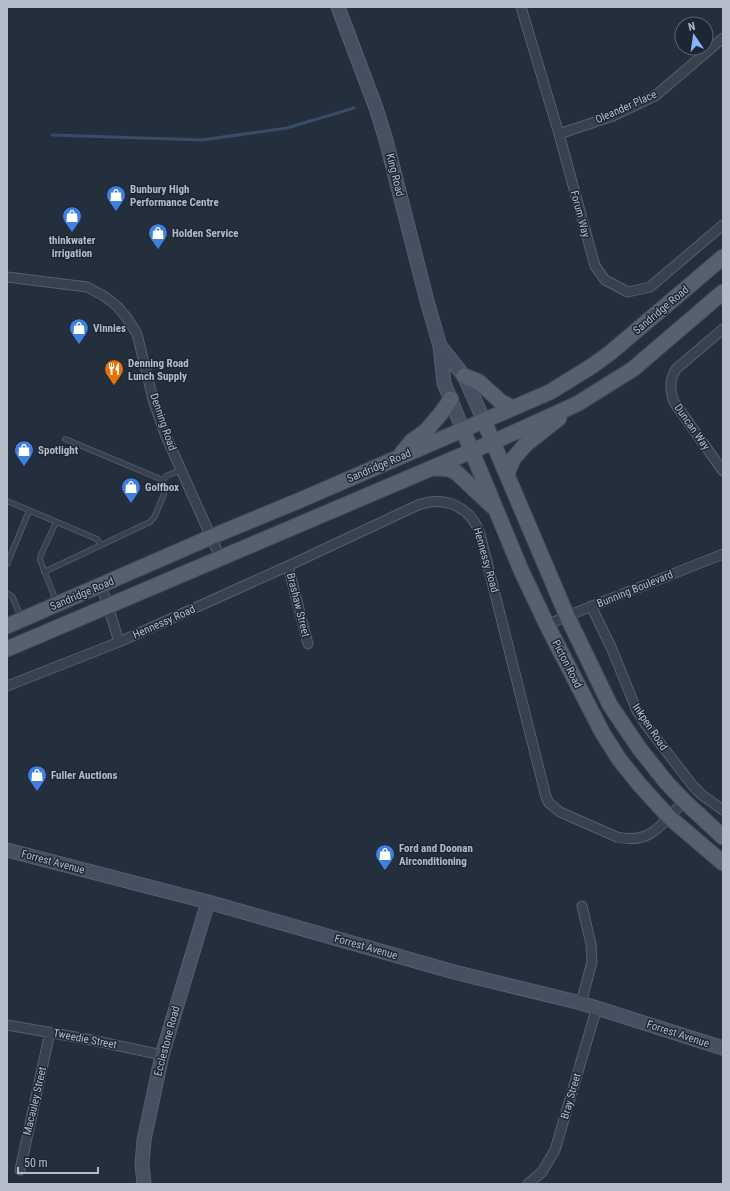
<svg xmlns="http://www.w3.org/2000/svg" width="730" height="1191" viewBox="0 0 730 1191" font-family="'Roboto Condensed',sans-serif">
	<style>
		.lines { fill: none; stroke-linecap: round; stroke-linejoin: round }
		.stream { stroke: #394c67; stroke-width: 3 }
		.lane-casing { stroke: #565f6c; stroke-width: 6 }
		.street-casing { stroke: #565f6c; stroke-width: 11 }
		.secondary-casing { stroke: #565f6c; stroke-width: 15 }
		.primary-casing { stroke: #414a57; stroke-width: 17 }
		.lane { stroke: #38414e; stroke-width: 4.5 }
		.street { stroke: #38414e; stroke-width: 9 }
		.secondary { stroke: #465061; stroke-width: 13 }
		.primary { stroke: #56606e; stroke-width: 15 }
		.labels { text-anchor: middle; dominant-baseline: central; stroke-width: 3; stroke-linejoin: round; paint-order: stroke }
		.street-label { font-size: 11px; fill: #b4bcc9; stroke: #1d2633 }
		.poi-label { font-size: 11px; font-weight: bold; fill: #b4bcc9; stroke: #1d2633; text-anchor: start }
	</style>
	<rect width="100%" height="100%" fill="#242f3e"/>
	<g class="lines">
		<path class="stream" d="M52 135 202 140 287 128 354 108"/>
		<g class="lane-casing">
			<path id="lane" d="M65 439 158 478 163 481
				M7 501 97 539 101 545
				M56 522 40 557V560L57 603
				M7 564 29 511
				M44 572 150 522 155 516 164 494 163 481 166 476 181 470
				M7 593 12 596 21 617"/>
		</g>
		<g class="street-casing">
			<path id="street" d="M521 7 559 134 595 266 605 280 628 292 650 287 723 225
				M559 134 613 116 655 96 723 38
				M7 277 87 287 104 296 117 306 127 318 137 334 154 403 165 434 220 557
				M723 329 676 369C669 381 670 390 674 402L723 471
				M288 566 308 644
				M101 586 108 606 119 642
				M591 606 611 647 637 711 646 725 693 786 702 795 723 810
				M547 625 567 616 723 554
				M7 686 119 642 288 566 418 505C445 495 471 507 480 534L546 797 549 803 560 812 617 837C651 845 663 823 684 801
				M581 1003 592 962 591 944 582 906
				M7 1025 87 1039 162 1055
				M20 1170 50 1032
				M528 1184 542 1172 555 1150 597 1007"/>
		</g>
		<g class="secondary-casing">
			<path id="secondary" d="M338 7 376 108 386 140 427 301 440 346 444 383 463 430
				M440 346 464 376 484 421
				M7 850 208 902 454 972 581 1003 723 1048
				M144 1184 142 1164 144 1140 162 1055 208 902"/>
		</g>
		<g class="primary-casing">
			<path id="primary" d="M464 376 479 382 501 402 513 408
				M484 421 567 616 610 705 639 748 666 782 684 801 723 837
				M463 430 521 570 547 625 602 732 619 759 639 784 669 817 723 863
				M402 453 412 441 426 431 442 412 451 399
				M434 468 450 469 457 473 492 506
				M507 474 513 459 526 444 559 418
				M7 626 211 537 298 501 550 392 592 366 610 353 723 257
				M7 649 493 442 577 404 633 369 723 292"/>
		</g>
		<use href="#lane" class="lane"/>
		<use href="#street" class="street"/>
		<use href="#secondary" class="secondary"/>
		<use href="#primary" class="primary"/>
	</g>
	<defs>
		<g id="shop-pin" transform="scale(1)"><path d="M0 17L-7.5 6A9.5 9.5 0 1 1 7.5 6Z" fill="#3f7fe0" stroke="#1d2633"/><path d="M-5-2.5h2.3a2.7 3.5 0 0 1 5.4 0H5L5.5 6h-11ZM-1.5-2.5h3a1.5 2.3 0 0 0-3 0Z" fill="#fff"/></g>
		<g id="restaurant-pin" transform="scale(1)"><path d="M0 17L-7.5 6A9.5 9.5 0 1 1 7.5 6Z" fill="#e8710a" stroke="#1d2633"/><path d="M-5-6h1v4h1v-4h1v4h1v-4h1v5L-1.5 .5V6h-2V.5L-5-1ZM5-6V6H3V1.5H1.5Q1.5-4 5-6Z" fill="#fff"/></g>
	</defs>
	<g fill-rule="evenodd">
		<use href="#shop-pin" x="116" y="195"/>
		<use href="#shop-pin" x="72" y="216"/>
		<use href="#shop-pin" x="158" y="233"/>
		<use href="#shop-pin" x="79" y="328"/>
		<use href="#restaurant-pin" x="114" y="369"/>
		<use href="#shop-pin" x="24" y="450"/>
		<use href="#shop-pin" x="131" y="487"/>
		<use href="#shop-pin" x="37" y="775"/>
		<use href="#shop-pin" x="385" y="854"/>
	</g>
	<g class="labels">
		<g class="street-label">
			<text transform="translate(626 107) rotate(-24)">Oleander Place</text>
			<text transform="translate(395 175) rotate(76)">King Road</text>
			<text transform="translate(580 214) rotate(75)">Forum Way</text>
			<text transform="translate(661 310) rotate(-40)">Sandridge Road</text>
			<text transform="translate(163 422) rotate(71)">Denning Road</text>
			<text transform="translate(692 427) rotate(55)">Duncan Way</text>
			<text transform="translate(379 466) rotate(-23)">Sandridge Road</text>
			<text transform="translate(486 560) rotate(74)">Hennessy Road</text>
			<text transform="translate(635 589) rotate(-22)">Bunning Boulevard</text>
			<text transform="translate(82 594) rotate(-23)">Sandridge Road</text>
			<text transform="translate(298 605) rotate(76)">Brashaw Street</text>
			<text transform="translate(164 622) rotate(-24)">Hennessy Road</text>
			<text transform="translate(567 664) rotate(63)">Picton Road</text>
			<text transform="translate(650 727) rotate(56)">Inkpen Road</text>
			<text transform="translate(53 862) rotate(15)">Forrest Avenue</text>
			<text transform="translate(366 947) rotate(16)">Forrest Avenue</text>
			<text transform="translate(678 1034) rotate(18)">Forrest Avenue</text>
			<text transform="translate(85 1039) rotate(11)">Tweedie Street</text>
			<text transform="translate(167 1041) rotate(-75)">Ecclestone Road</text>
			<text transform="translate(571 1096) rotate(-74)">Bray Street</text>
			<text transform="translate(35 1101) rotate(-77)">Macauley Street</text>
		</g>
		<g class="poi-label">
			<text x="130" y="189">Bunbury High<tspan x="130" dy="13">Performance Centre</tspan></text>
			<text x="172" y="233">Holden Service</text>
			<text x="72" y="240" text-anchor="middle">thinkwater<tspan x="72" dy="13">irrigation</tspan></text>
			<text x="93" y="328">Vinnies</text>
			<text x="128" y="363">Denning Road<tspan x="128" dy="13">Lunch Supply</tspan></text>
			<text x="38" y="450">Spotlight</text>
			<text x="145" y="487">Golfbox</text>
			<text x="51" y="775">Fuller Auctions</text>
			<text x="399" y="848">Ford and Doonan<tspan x="399" dy="13">Airconditioning</tspan></text>
		</g>
	</g>
	<rect width="730" height="1191" fill="none" stroke="#b4bcc9" stroke-width="16"/>
	<g transform="translate(694 36) rotate(347)"><circle r="19" fill="#1d2633" stroke="#59626f"/>
	<path d="M0-3L7 15L0 10L-7 15Z" fill="#8ab4f8"/>
	<text y="-6" font-size="11" font-weight="bold" text-anchor="middle" fill="#b4bcc9">N</text>
	</g>
	<path d="M18 1167v6h80v-6" fill="none" stroke="#b4bcc9" stroke-width="2"/>
	<text x="24" y="1167" font-size="12" fill="#b4bcc9" stroke="#1d2633" stroke-width="3" paint-order="stroke">50 m</text>
</svg>
